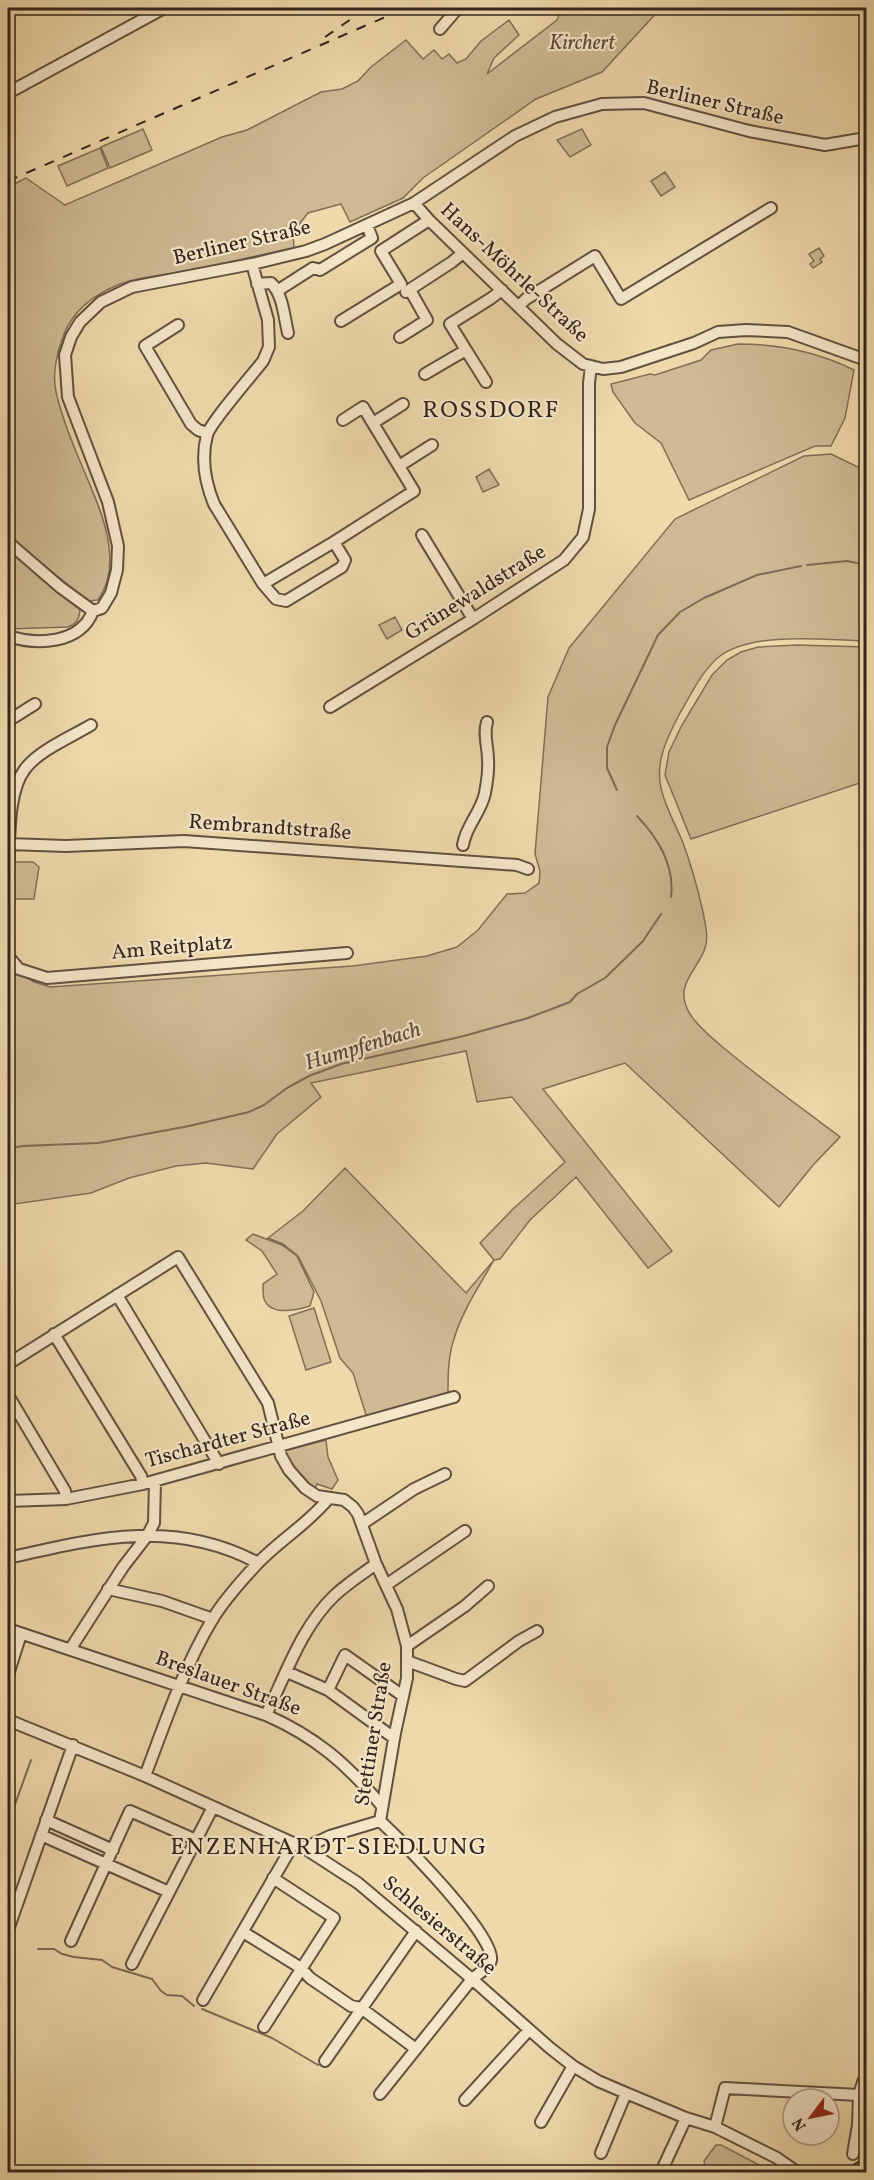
<svg xmlns="http://www.w3.org/2000/svg" width="874" height="2180" viewBox="0 0 874 2180" font-family="Vollkorn,serif">
	<style>
		.green { fill: #cfba93; stroke: #816f58; stroke-width: 1.5 }
		.lines { fill: none; stroke-linecap: round; stroke-linejoin: round }
		.stream { stroke: #7d6b56; stroke-width: 2 }
		.minor-casing { stroke: #625141; stroke-width: 14 }
		.primary-casing { stroke: #33241e; stroke-width: 20 }
		.minor { stroke: #f5e6c8; stroke-width: 10 }
		.primary { stroke: #efd9ab; stroke-width: 16 }
		.rail { stroke: #33241e; stroke-width: 2; stroke-dasharray: 10 10; stroke-linecap: butt }
		.labels { text-anchor: middle; dominant-baseline: central; stroke-width: 4.5; stroke-linejoin: round; paint-order: stroke }
		.park-label { font-size: 21px; font-style: italic; fill: #5a4a3b; stroke: #f5e6c8 }
		.street-label { font-size: 21px; fill: #33241e; stroke: #f5e6c8 }
		.water-label { font-size: 22px; font-style: italic; fill: #58483a; stroke: #f5e6c8 }
		.quarter-label { font-size: 24px; letter-spacing: 1.5px; fill: #33241e; stroke: #f5e6c8 }
	</style>
	<rect width="100%" height="100%" fill="#efd9ab"/>
	<filter id="stains"><feTurbulence type="fractalNoise" baseFrequency=".00333" numOctaves="4"/><feColorMatrix values="0 0 0 0 .2 0 0 0 0 .09 0 0 0 0 .02 0 0 0 .5 -.17"/></filter>
	<radialGradient id="worn" r=".72"><stop offset=".6" stop-color="#630" stop-opacity="0"/><stop offset="1" stop-color="#630" stop-opacity=".3"/></radialGradient>
	<path class="green" d="M562 8H661L602 72 536 99 423 178 403 198 350 222 341 204 308 213 293 232 294 248C255 256 217 265 178 272 159 276 137 277 120 284 95 294 74 309 64 334 57 351 52 374 56 392 61 414 73 445 82 466 98 504 126 560 98 600L88 601 8 536V187L26 178 65 205 222 137 247 130 321 92 342 89 358 81 371 67 406 40 423 59 434 50 442 59 449 54 457 63 466 59 481 41 509 20 519 35 494 58 487 74 557 20Z
		M143 129 152 150 110 168 101 147Z
		M582 129 591 145 570 157 557 140Z
		M100 148 108 168 67 186 58 166Z
		M665 172 675 187 661 196 651 181Z
		M819 248 824 256 820 259 822 262 813 268 810 264 814 261 809 254Z
		M738 344C779 344 818 352 854 370L845 418 831 446H815L689 500 661 443 635 423 613 392 611 384 650 374 655 375 701 360 711 350Z
		M831 454 866 471V641C826 640 754 631 720 656 702 670 690 696 679 715 667 738 655 762 661 788 665 807 676 825 683 843 691 864 698 890 703 912 705 923 709 938 705 948 698 971 672 985 690 1014 698 1027 713 1039 725 1049 762 1080 802 1108 840 1137L814 1164 779 1207 625 1063 543 1089 672 1251 648 1268 576 1177 530 1220 500 1259 494 1260C480 1285 462 1311 454 1339 448 1356 448 1376 448 1394L367 1418 353 1373 340 1358 321 1301 298 1256 283 1244 268 1238 303 1211 345 1168 466 1293 494 1260 480 1243 513 1209 565 1162 512 1097 477 1102 466 1051 311 1083 321 1097 277 1134 253 1169 206 1163 176 1166 129 1178 91 1193 8 1205V967L34 982 50 987 353 966 427 956 457 947 478 930 507 894 525 893 539 883 540 871 535 854 548 697 569 648 675 519 804 456Z
		M489 469 499 485 483 492 476 477Z
		M8 550 80 610C79 620 77 623 68 627L8 629Z
		M395 617 402 630 387 639 379 625Z
		M797 645 866 647V781L691 839 665 775 669 752 682 725 712 675 727 660 741 652 758 647Z
		M13 862H33L39 867 34 899H14L10 894Z
		M253 1234 282 1245 297 1256 314 1292 310 1306C297 1310 271 1317 264 1299 263 1295 263 1288 263 1284L277 1274 262 1251 246 1240Z
		M314 1308 331 1362 306 1370 289 1316Z
		M326 1440 328 1457 338 1480 332 1489 317 1484 315 1488C300 1481 292 1466 284 1451Z
		M716 2145H721L763 2167 762 2172H702L705 2166 704 2161Z"/>
	<g class="lines">
		<path class="stream" d="M807 565 847 561 866 565
			M617 790 607 768V747L615 725 658 635 680 612 704 598 757 575 801 566
			M637 816C658 838 675 865 671 897
			M8 1149 22 1146 98 1143 189 1126 249 1112 264 1105 287 1088 309 1076 341 1064 464 1036 528 1018 570 1002 577 994 605 978 643 941 661 914
			M9 1821 31 1760
			M38 1949H54L62 1954 74 1957 102 1960 112 1967 152 1979 161 1991 167 1995 182 1996 194 2006
			M202 2009 272 2038 318 2065"/>
		<g class="minor-casing">
			<path id="minor" d="M440 29 458 8
				M8 93 164 8
				M414 203 429 220 557 344 583 364 603 369 621 367 694 343 718 332 746 330 788 332 866 360
				M252 264 268 320 269 347 263 361C253 374 210 423 207 435 201 458 205 482 214 504L263 584 276 599 286 601 342 567 345 560 334 542
				M257 284 271 283C283 294 284 317 288 333
				M277 291 313 268 320 270 372 238 367 225
				M406 292 452 262 463 253
				M519 306 526 299 595 256 621 299 771 208
				M341 321 401 284 381 251 429 220
				M178 325 145 346 191 424 198 430 207 433
				M400 337 427 320 410 290
				M466 350 486 382
				M425 374 466 350 450 324 490 299 502 290
				M373 423 403 404
				M399 466 432 445
				M422 535 473 619
				M8 542 60 587 93 611
				M263 584 334 542 414 491 363 407 343 420
				M93 611 102 608 111 593 117 570 118 546 108 502 68 397 65 355 71 337 80 322 101 302 132 287 252 264 306 251 325 244 414 203 515 136 555 117 602 104 644 103 749 131 825 145 866 138
				M8 636C36 645 80 645 93 611
				M330 707 473 619 564 560 583 537 589 509V383L591 366
				M8 721 35 704
				M8 844 66 846 184 841 517 865 528 869
				M463 845C466 825 481 813 485 793 487 782 489 771 488 760 488 746 483 735 487 722
				M8 868C10 839 7 793 25 769 38 751 71 737 91 725
				M8 956 19 969 47 978 347 953
				M117 1295 219 1464
				M54 1334 141 1476 143 1484
				M8 1364 178 1257 268 1403 281 1456 289 1470 305 1488 317 1496 344 1500 353 1507 358 1514 376 1564 397 1609 407 1646V1678L395 1733 380 1821 330 1836 304 1848
				M8 1395 65 1491 66 1499
				M8 1501 66 1499 143 1484 454 1397
				M362 1524 414 1489 445 1474
				M8 1558C95 1538 174 1518 258 1563
				M386 1585 465 1531
				M108 1589 162 1601 213 1619
				M8 1629 266 1715C316 1737 347 1764 382 1806
				M407 1646 465 1606 488 1586
				M71 1648 123 1567 147 1536 154 1523 155 1481
				M407 1661 456 1679 465 1681 519 1641 537 1631
				M287 1672 328 1690 345 1655 403 1696
				M8 1675 21 1634
				M328 1690 394 1738
				M266 1715C286 1674 302 1626 335 1595 348 1583 362 1574 376 1564
				M8 1720 145 1776 304 1848 358 1883 472 1979 550 2048 573 2066 598 2081 626 2093 686 2118 715 2127 777 2158 797 2172
				M145 1776C165 1723 183 1669 212 1620 224 1600 242 1580 258 1563 280 1540 309 1523 329 1498
				M46 1820 113 1850
				M380 1821C400 1839 495 1935 491 1960 490 1967 478 1974 472 1979L380 2094
				M41 1835 169 1892
				M8 1930 73 1745
				M243 1932 301 1968 310 1978 351 2006 361 2008 416 2049
				M71 1941 130 1811 196 1840
				M132 1964 213 1807
				M203 2000 294 1843
				M264 2027 334 1918 273 1878
				M325 2061 416 1931
				M859 2095 863 2082 866 2079
				M465 2100 529 2030
				M541 2122 573 2066
				M715 2127 725 2088 859 2095 858 2125 853 2154
				M601 2153 626 2093
				M661 2172 686 2118"/>
		</g>
		<g class="primary-casing">
			<path id="primary" d="M859 2172 866 2168"/>
		</g>
		<use href="#minor" class="minor"/>
		<use href="#primary" class="primary"/>
		<path class="rail" d="M325 37 367 8
			M8 181 406 8"/>
	</g>
	<g class="labels">
		<g class="park-label">
			<text x="582" y="43">Kirchert</text>
		</g>
		<g class="street-label">
			<text transform="translate(715 103) rotate(13)">Berliner Straße</text>
			<text transform="translate(242 243) rotate(-13)">Berliner Straße</text>
			<text transform="translate(514 273) rotate(43)">Hans-Möhrle-Straße</text>
			<text transform="translate(476 593) rotate(-32)">Grünewaldstraße</text>
			<text transform="translate(270 828) rotate(4)">Rembrandtstraße</text>
			<text transform="translate(172 948) rotate(-5)">Am Reitplatz</text>
			<text transform="translate(228 1440) rotate(-15)">Tischardter Straße</text>
			<text transform="translate(228 1684) rotate(20)">Breslauer Straße</text>
			<text transform="translate(374 1734) rotate(-81)">Stettiner Straße</text>
			<text transform="translate(439 1926) rotate(40)">Schlesierstraße</text>
		</g>
		<g class="water-label">
			<text transform="translate(363 1047) rotate(-17)">Humpfenbach</text>
		</g>
		<g class="quarter-label">
			<text x="491" y="411">ROSSDORF</text>
			<text x="329" y="1848">ENZENHARDT-SIEDLUNG</text>
		</g>
	</g>
	<rect width="874" height="2180" fill="none" stroke="#efd9ab" stroke-width="30"/>
	<rect x="9" y="9" width="856" height="2162" fill="none" stroke="#33241e" stroke-width="3"/>
	<rect x="15" y="15" width="844" height="2150" fill="none" stroke="#33241e" stroke-width="1.5"/>
	<g transform="translate(811 2117) rotate(238)"><circle r="28" fill="#f5e6c8" stroke="#a79884" stroke-width="1.5"/>
	<path d="M0-4.5L10 22L0 15L-10 22Z" fill="#8f2418"/>
	<text y="-9" font-size="16" font-weight="bold" text-anchor="middle" fill="#33241e">N</text>
	</g>
	<rect width="100%" height="100%" filter="url(#stains)"/>
	<rect width="100%" height="100%" fill="url(#worn)"/>
</svg>
